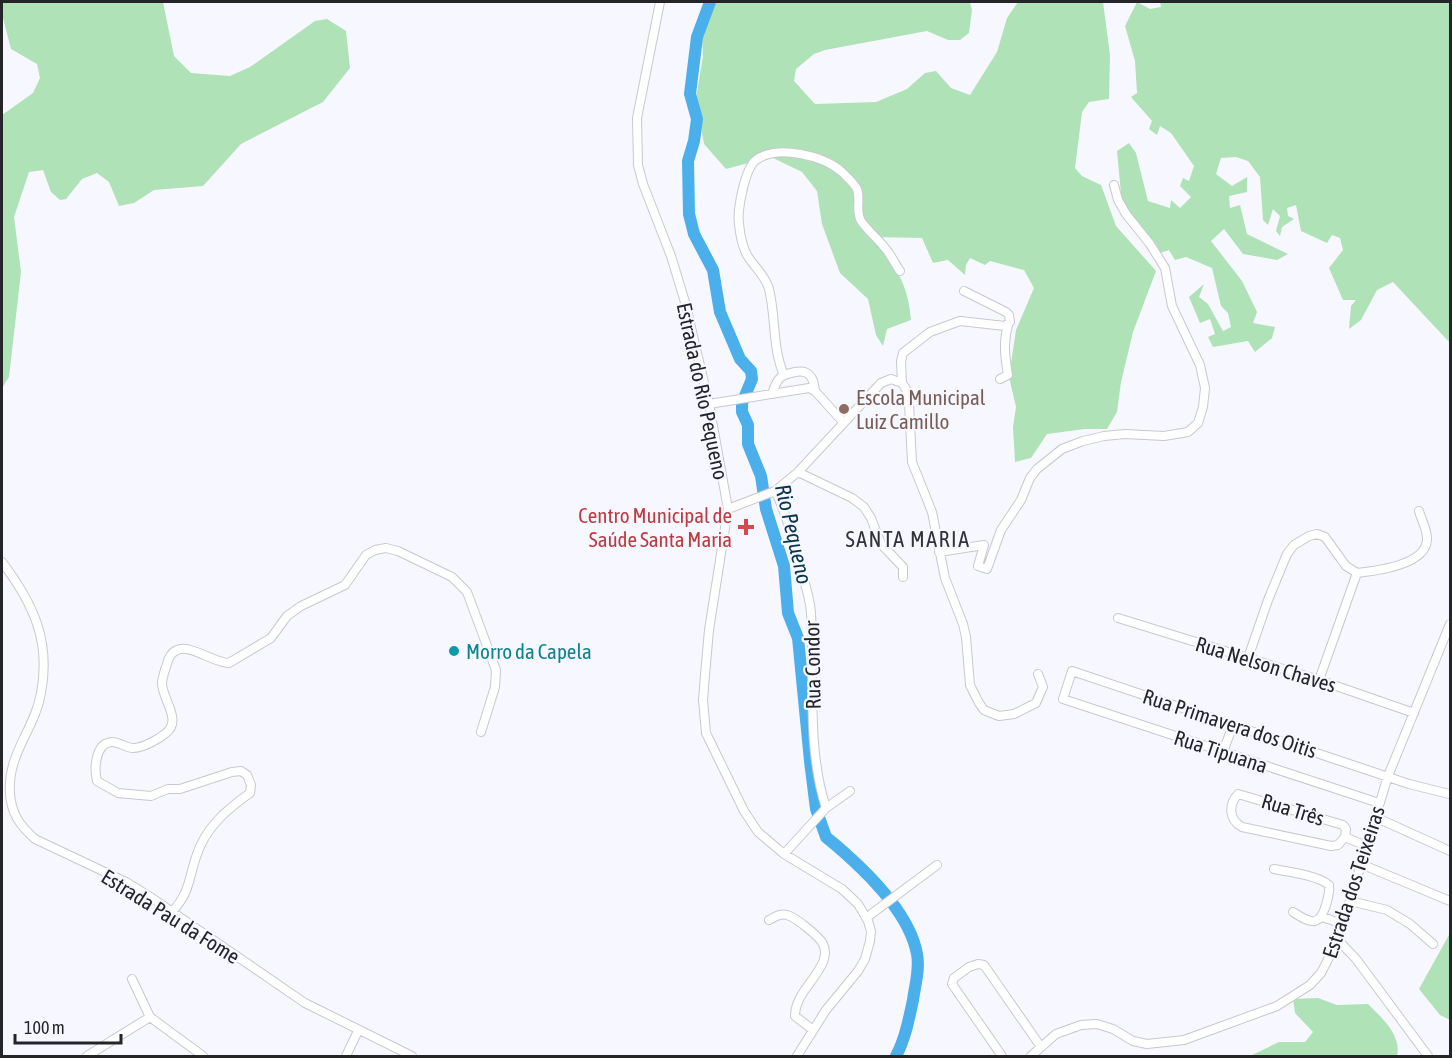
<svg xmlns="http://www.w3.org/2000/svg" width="1452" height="1058" viewBox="0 0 1452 1058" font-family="'Asap Condensed',sans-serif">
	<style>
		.green { fill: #afe2b7 }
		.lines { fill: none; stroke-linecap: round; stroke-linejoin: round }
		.river { stroke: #4bafeb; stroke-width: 12 }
		.minor-casing { stroke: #c8c8d1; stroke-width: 10 }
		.minor { stroke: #fff; stroke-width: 8 }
		.education-dot { fill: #8d6e63; stroke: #f7f7ff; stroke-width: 2 }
		.health-dot { fill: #e0444e; stroke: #f7f7ff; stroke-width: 2 }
		.culture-dot { fill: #0f9aa8; stroke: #f7f7ff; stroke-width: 2 }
		.labels { text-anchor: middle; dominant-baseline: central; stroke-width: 4.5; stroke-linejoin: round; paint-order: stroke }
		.street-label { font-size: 21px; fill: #252529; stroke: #f7f7ff }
		.education-label { font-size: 21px; fill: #785e54; stroke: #f7f7ff; text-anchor: start }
		.health-label { font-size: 21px; fill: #be3a42; stroke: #f7f7ff; text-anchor: end }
		.culture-label { font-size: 21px; fill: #0d838f; stroke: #f7f7ff; text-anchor: start }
		.water-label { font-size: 22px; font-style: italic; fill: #08344c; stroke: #f7f7ff }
		.neighbourhood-label { font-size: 22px; letter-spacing: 1.5px; fill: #33333a; stroke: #f7f7ff }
	</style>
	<rect width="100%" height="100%" fill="#f7f7ff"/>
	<path class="green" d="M2 2H163L174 56 191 73 230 76 250 67 315 21 327 19 346 31 350 68 323 102 241 144 203 186 154 190 134 203 119 206 109 182 97 173 82 179 66 199 60 200 51 192 43 170 29 172 14 217 21 272 9 377 2 388V115L33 93 40 78 37 64 11 49 2 14Z
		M707 2H970L972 10 969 33 960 40H948L927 31 825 50 814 54 796 69 794 81 815 104 876 102 907 89 925 73 936 71 951 88 970 95 997 52 1007 18 1018 2H1103L1110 55 1109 99 1089 102 1082 112 1075 168 1082 176 1101 185 1116 226 1156 271 1133 332 1121 382 1117 412 1107 429H1085L1047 434 1031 458 1015 462 1013 427 1016 407 1009 377 1016 330 1034 288 1024 270 990 261 985 265 970 258 966 265 965 275 948 260 933 263 922 238 875 237C895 267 908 283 911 320L887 329 883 346 876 335 868 299 840 273 822 224 817 191 802 172 771 157 726 169 704 144 696 98 703 56 701 18Z
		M1137 2 1150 9 1161 7 1160 2H1450V343L1393 282 1377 290 1361 320 1349 329 1351 306 1356 300H1343L1329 268 1343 250 1340 238 1332 235 1327 243 1301 231 1296 205 1287 208 1288 216 1294 219 1282 227 1280 236 1276 231 1280 216 1273 209 1268 225 1263 220 1260 177 1248 161 1236 157 1221 158 1216 174 1232 186 1247 177V192L1229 196 1230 208 1240 205 1247 234 1288 254 1277 260 1243 254 1224 229 1211 241 1242 281 1257 312 1253 323 1275 327 1272 338 1255 352 1248 341 1213 347 1208 337 1215 334 1210 319 1200 323 1189 297 1204 284 1199 297 1208 304 1223 331 1231 327 1228 313 1221 306 1212 268 1186 257 1175 260 1169 250 1160 253 1122 204 1117 151 1129 143 1136 153 1148 201 1170 208 1171 200 1180 208 1191 197 1180 186 1183 178 1189 181 1194 166 1171 133 1160 126 1157 135 1149 129 1152 121 1131 97 1137 93 1135 61 1125 26Z
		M1450 933V1020L1440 1015 1419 989Z
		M1318 998 1337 1005 1368 1004C1381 1017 1402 1035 1397 1056H1250L1279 1042H1305L1313 1032 1295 1013 1293 999Z"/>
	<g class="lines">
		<path class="river" d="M710 2 697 37 690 94 697 119 694 141 688 161 689 214 694 234 713 270 720 312 740 359 751 371 752 379 742 403V412L748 425V444L761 476 766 509 784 566 788 613 798 638 810 761 816 809 826 837C859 864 909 910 917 954 920 969 915 985 913 1000 909 1019 905 1039 896 1056"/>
		<g class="minor-casing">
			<path id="minor" d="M660 2 637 118 638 165 643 184 671 256 685 302 709 404 728 509 709 630 705 675 703 700 706 733 744 811 758 832 784 854 842 889 858 904 868 921 871 931 870 941 865 959 858 971 826 1010 797 1056
				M964 291 1006 312 1009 315 1010 322 1005 326 960 321 930 332 903 353 901 361 902 383 906 389 909 403 912 462 932 512 945 578 963 624 966 637 970 685 979 703 984 710 999 716 1014 714 1036 703 1043 687 1038 674
				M784 375C772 348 776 317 769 289 765 275 754 267 747 255 742 246 740 234 739 224 737 210 745 168 756 160 778 144 824 156 842 172 847 177 854 183 857 189 861 199 855 211 861 221 868 231 878 239 885 248 891 255 895 264 900 271
				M1000 379 1008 375C1005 357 1003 342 1008 325
				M772 394C774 388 776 381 781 377 785 374 790 373 795 372 809 369 814 378 815 391
				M709 404 809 388 815 391 843 422
				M798 472 852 498 864 507 871 518 881 544 903 567V577
				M775 491C787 514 792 539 799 565 804 581 810 596 811 613 815 678 806 746 826 808
				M728 509 775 491 798 472 881 383 891 379 902 383
				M939 552 984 545 978 566 987 569 1001 530 1021 500 1030 478 1037 469 1062 449 1083 441 1104 436 1125 434 1164 436 1188 432 1198 423 1203 407 1205 388 1200 365 1172 306 1165 268 1150 244 1126 214 1118 200 1114 185
				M2 562C33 603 51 641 41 693 35 729 7 754 10 793 11 813 20 826 35 839L126 882 152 898 305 1003 412 1056
				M1118 618 1319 680 1414 713
				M1248 658 1268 600 1287 554 1294 545 1309 536 1317 534 1325 537 1346 566 1357 573
				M1319 680 1357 573C1376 571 1428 565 1427 538 1427 529 1421 519 1419 511
				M1223 752 1233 725
				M1238 794 1343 825 1346 829 1345 837 1338 845 1331 846 1242 827C1229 820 1228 805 1238 794Z
				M1379 803 1063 699 1072 671 1409 784 1449 794
				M1375 817 1450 851
				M1345 837 1366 846
				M784 854 826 808 850 791
				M1361 864 1450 901
				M1274 869C1289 872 1317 875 1329 885 1330 892 1328 898 1326 905 1319 928 1310 923 1293 912
				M1350 901 1387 910 1410 924 1433 944
				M172 912C190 892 188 881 196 857 205 828 226 810 250 793L251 785 247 775 241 771 232 772 180 789H168L151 796 118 793 97 781C94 769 95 744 111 742 118 741 126 748 133 748 143 748 159 739 166 733 183 720 161 698 162 682 163 676 165 669 167 664 168 658 172 652 177 650 190 644 214 663 229 663L271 638 287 616 301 606 345 585 366 555 375 550 386 548 398 551 452 577 467 592 496 670 495 687 481 732
				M1322 917 1343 924
				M866 918 937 865
				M769 920C775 917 780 913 787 915 795 917 819 936 823 944 826 950 825 957 823 962 815 981 795 995 795 1016L813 1030
				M1338 940 1356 959 1428 1056
				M132 979 150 1017 203 1056
				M87 1056 150 1017
				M346 1056 358 1031
				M1002 1056 952 984 954 978 969 967 978 964 984 965 1041 1047
				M1031 1056 1056 1034 1081 1025 1097 1024 1113 1029 1133 1041 1147 1044 1184 1040 1277 1006 1310 985 1321 973 1338 940 1388 776 1450 624"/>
		</g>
		<use href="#minor" class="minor"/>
	</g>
	<circle class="education-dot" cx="844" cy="409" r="6"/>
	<path class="health-dot" d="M743 518h6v6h6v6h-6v6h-6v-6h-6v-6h6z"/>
	<circle class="culture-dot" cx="454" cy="651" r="6"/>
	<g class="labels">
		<g class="street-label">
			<text transform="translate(703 391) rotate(78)">Estrada do Rio Pequeno</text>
			<text transform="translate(1266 664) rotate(17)">Rua Nelson Chaves</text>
			<text transform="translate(812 665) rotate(-91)">Rua Condor</text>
			<text transform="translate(1230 723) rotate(18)">Rua Primavera dos Oitis</text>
			<text transform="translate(1221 751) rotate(18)">Rua Tipuana</text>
			<text transform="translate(1293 809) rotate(17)">Rua Três</text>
			<text transform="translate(1353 882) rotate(-72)">Estrada dos Teixeiras</text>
			<text transform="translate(171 916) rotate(32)">Estrada Pau da Fome</text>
		</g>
		<g class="education-label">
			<text x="856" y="397">Escola Municipal<tspan x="856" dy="24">Luiz Camillo</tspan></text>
		</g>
		<g class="health-label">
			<text x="732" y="515">Centro Municipal de<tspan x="732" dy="24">Saúde Santa Maria</tspan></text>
		</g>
		<g class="culture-label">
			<text x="466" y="651">Morro da Capela</text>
		</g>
		<g class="water-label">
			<text transform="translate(794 534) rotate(77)">Rio Pequeno</text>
		</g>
		<g class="neighbourhood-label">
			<text x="908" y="539">SANTA MARIA</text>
		</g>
	</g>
	<rect width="1452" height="1058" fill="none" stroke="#252529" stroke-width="6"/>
	<path d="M15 1034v9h106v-9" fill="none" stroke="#252529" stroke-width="3"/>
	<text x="24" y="1034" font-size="18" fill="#252529" stroke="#f7f7ff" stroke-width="4.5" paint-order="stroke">100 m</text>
</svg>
